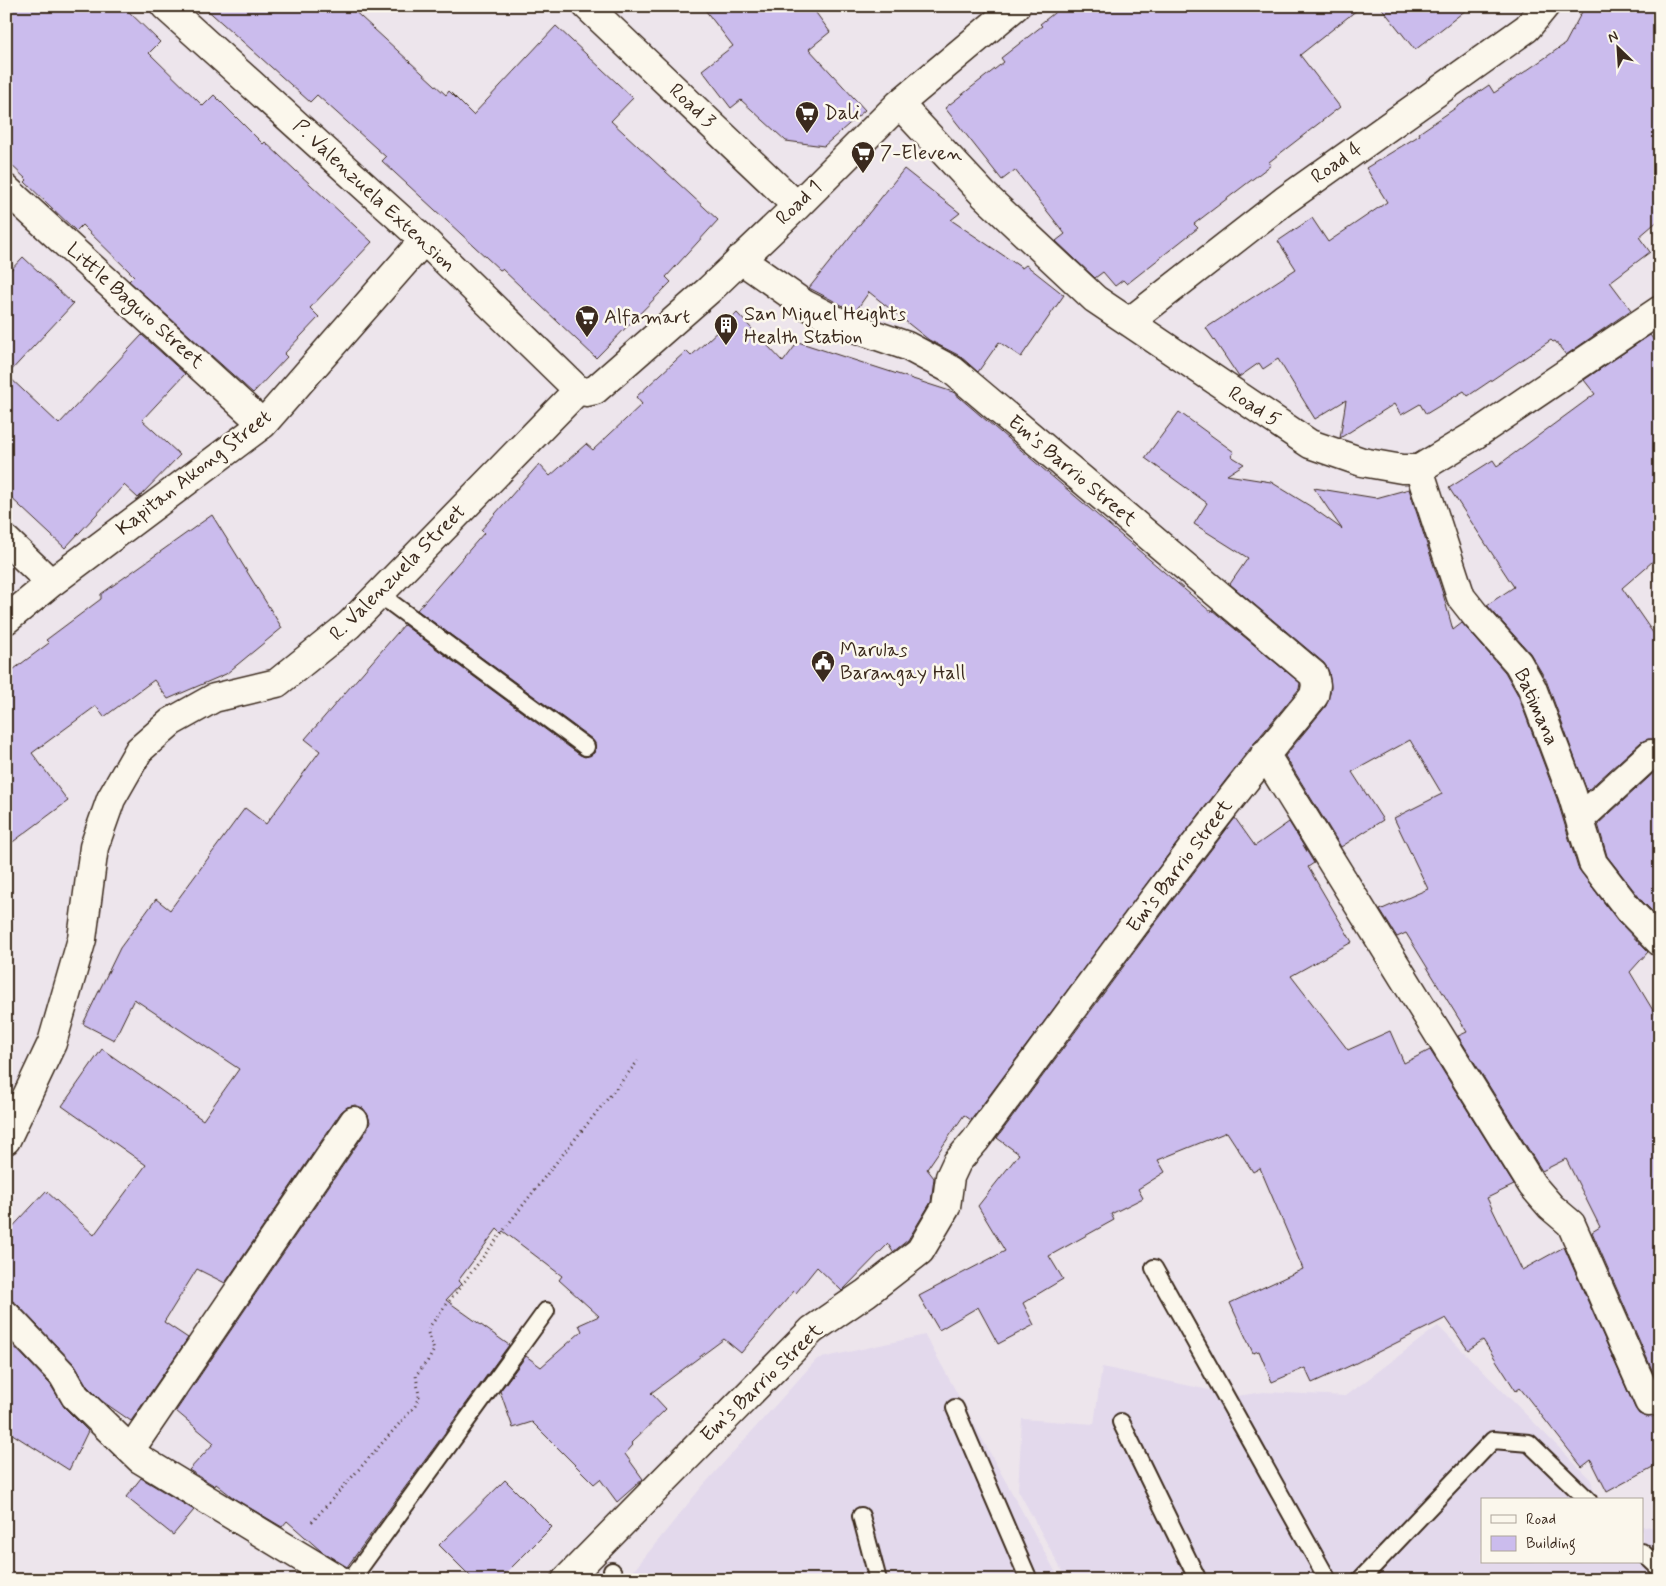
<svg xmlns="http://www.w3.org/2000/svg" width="1666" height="1586" viewBox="0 0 1666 1586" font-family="Mynerve,sans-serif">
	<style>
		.built { fill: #e3d9ec }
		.building { fill: #cbbced; stroke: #3b2a1e }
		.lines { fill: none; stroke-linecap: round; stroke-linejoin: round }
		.lane-casing { stroke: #3b2a1e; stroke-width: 20 }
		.street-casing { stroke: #3b2a1e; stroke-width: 31 }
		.secondary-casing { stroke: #3b2a1e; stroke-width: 31 }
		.path { stroke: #3b2a1e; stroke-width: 3; stroke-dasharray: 1 4; stroke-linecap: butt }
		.lane { stroke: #fbf7ec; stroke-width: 16 }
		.street { stroke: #fbf7ec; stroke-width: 28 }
		.secondary { stroke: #fbf7ec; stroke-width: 28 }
		.labels { text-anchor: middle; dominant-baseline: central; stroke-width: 5; stroke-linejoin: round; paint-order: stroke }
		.street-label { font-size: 20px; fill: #3b2a1e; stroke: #fbf7ec }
		.poi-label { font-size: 20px; fill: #3b2a1e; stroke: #fbf7ec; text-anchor: start }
	</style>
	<rect width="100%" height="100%" fill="#ede5ec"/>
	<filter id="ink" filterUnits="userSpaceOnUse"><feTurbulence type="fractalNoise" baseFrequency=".02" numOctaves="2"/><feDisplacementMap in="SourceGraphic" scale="10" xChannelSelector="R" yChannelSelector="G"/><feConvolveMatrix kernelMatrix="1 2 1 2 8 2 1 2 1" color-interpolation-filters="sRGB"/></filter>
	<g filter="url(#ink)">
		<path class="built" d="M1438 1326 1591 1480 1596 1500H1482V1562H1642V1526L1660 1528V1580H1067L1018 1490 1022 1419 1094 1424 1102 1367 1237 1396 1264 1392 1346 1396Z
			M925 1335 1060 1580H626L700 1489 817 1359Z"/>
		<path class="building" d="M6 6H123L160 42 149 53 203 106 214 95 263 144 265 142 372 242 310 308 319 317 284 354 287 357 253 393 129 281 134 276 82 225 76 231 25 182 27 180 6 160Z
			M203 6H349L446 95 449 91 473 115 556 26 633 98 611 121 718 220 666 277 671 282 596 358 502 269 500 270 382 161 386 157 317 95 310 102Z
			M702 6H811L830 32 809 49 865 110 824 146 786 141 741 100 731 108 702 70 733 46Z
			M1063 6H1362L1300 55 1340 107 1269 162 1271 165 1194 224 1198 228 1127 284 1123 280 1115 286 1103 272 1095 278 1056 241 1065 234 1015 170 1002 180 945 108 1004 62 1001 58 1042 26 1040 24Z
			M1380 6H1471L1415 50Z
			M1585 6H1647L1660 13V219L1639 237 1650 252 1610 282 1631 310 1566 355 1555 341 1553 342 1551 340 1468 396 1464 391 1426 414 1420 404 1401 415 1394 404 1340 438 1346 400 1315 419 1278 359 1263 369 1259 363 1239 377 1206 328 1296 269 1278 241 1312 218 1328 242 1387 202 1366 168 1420 135 1419 133 1489 85 1494 93 1565 44Z
			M904 169 960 213 951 220 1022 268 1026 265 1064 295 1021 357 999 342 978 372 960 356 929 340 869 292 855 312 809 288Z
			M23 257 73 304 7 375 59 424 142 335 185 374 142 420 180 455 138 498 124 485 65 548 6 493V275Z
			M737 313 783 362 798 342 953 392 1211 612 1212 610 1300 683 1299 689 1252 746 1171 851 971 1120 964 1115 927 1169 934 1178 931 1202 908 1240 893 1252 888 1244 842 1291 817 1267 796 1293 794 1291 741 1353 724 1339 651 1393 666 1409 631 1443 633 1445 625 1454 643 1479 617 1502 600 1479 594 1484 532 1422 513 1428 500 1391 526 1356 541 1367 582 1331 579 1325 599 1316 559 1280 562 1276 503 1231 501 1233 497 1229 458 1281 461 1284 446 1300 509 1345 347 1567 321 1551 287 1521 282 1527 235 1499 216 1484 215 1486 189 1470 214 1443 176 1411 367 1130 370 1122 368 1115 363 1108 355 1105 347 1107 341 1112 225 1283 197 1269 164 1322 188 1338 131 1421 102 1401 87 1386 74 1364 17 1304 11 1300H6V1234L46 1191 94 1235 146 1165 62 1106 102 1049 203 1120 239 1069 134 999 114 1040 83 1024 120 948 156 899 170 910 245 808 266 824 320 751 305 739 404 625 580 755 585 757 594 753 596 748 595 743 592 739 417 610 484 533 481 530 539 464 550 476 586 444 593 450 642 404 636 397 686 351 691 356Z
			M1650 335 1660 348V555L1622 588 1660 643V742L1655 739H1648L1641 742 1587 791 1546 680 1530 653 1487 605 1514 587 1449 488 1493 460 1497 466 1595 394 1584 380Z
			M1179 412 1234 452 1231 456 1244 464 1227 475 1271 482 1310 506 1342 529 1314 488 1376 498 1409 489 1443 594 1453 630 1462 623 1505 672 1518 695 1557 799 1578 868 1618 921 1648 952 1630 972 1660 1022V1388L1592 1232 1600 1227 1566 1159 1542 1171 1458 1036 1467 1032 1406 933 1397 937 1380 910 1428 889 1394 818 1442 794 1410 740 1352 772 1383 820 1341 847 1285 756 1326 706 1331 688 1329 672 1324 663 1230 584 1248 558 1194 524 1207 503 1145 458Z
			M212 515 282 628 226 674 168 699 154 680 104 717 96 706 32 753 68 801 6 847V675L49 643 46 640 101 599V594Z
			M1660 767V919L1642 901 1607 856 1598 824Z
			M1235 818 1255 846 1289 822 1314 863 1308 867 1352 942 1291 976 1348 1050 1390 1031 1404 1063 1430 1050 1514 1185 1487 1198 1522 1270 1564 1247 1635 1408 1639 1414 1647 1417 1655 1416 1660 1413V1463L1607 1492 1591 1460 1582 1467 1520 1388 1516 1391 1483 1340 1468 1350 1446 1318 1354 1364 1312 1383 1305 1368 1272 1382 1259 1351 1253 1353 1230 1303 1303 1269 1260 1168 1253 1172 1227 1132 1158 1160 1165 1172 1138 1189 1143 1198 1111 1214 1114 1220 1049 1256 1063 1279 1023 1303 1034 1325 998 1344 978 1307 939 1330 919 1296 1005 1251 978 1206 1019 1154 997 1138 1154 925Z
			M6 1338 50 1384 64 1407 88 1431 69 1470 6 1430Z
			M141 1478 194 1510 173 1535 126 1497Z
			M505 1480 552 1527 499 1580H474L439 1545Z"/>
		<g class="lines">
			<g class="lane-casing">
				<path id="lane" d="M379 594 586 747
					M1154 1268 1328 1580
					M955 1408 1029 1580
					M1121 1422 1198 1580
					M861 1516 878 1580
					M1642 1552 1660 1569
					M612 1571 617 1580
					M351 1580 546 1311
					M1360 1580 1493 1440 1529 1443 1588 1500"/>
			</g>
			<g class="street-casing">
				<path id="street" d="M587 6 797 206
					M899 104 984 195 1095 299 1310 444 1362 462 1402 469H1419L1475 435 1660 310
					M6 189 263 424
					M1129 322 1284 201 1527 28 1545 6
					M578 390 586 392 595 390 709 290 797 206 899 104 1016 6
					M1419 469 1461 597 1476 616 1518 663 1532 688 1572 794 1593 863 1630 911 1660 942
					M6 540 51 583
					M6 620 51 583 263 424 424 240
					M1265 754 1532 1185 1551 1207 1571 1224 1649 1402
					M1580 819 1651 754
					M6 1315 63 1375 75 1396 140 1459 339 1580
					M131 1449 354 1121
					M566 1580 812 1330 866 1293 920 1251 946 1207 950 1177 957 1162 975 1141C1086 991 1194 839 1314 696L1316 685 1314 675 952 370 907 346 843 324 804 304 740 259"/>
			</g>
			<g class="secondary-casing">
				<path id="secondary" d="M6 1140 52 1043 82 939 94 847 111 799 139 750 171 722 214 698 277 683 349 625 578 390 424 240 165 6"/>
			</g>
			<path class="path" d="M312 1522 415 1406 419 1396 416 1375 429 1359 434 1350 428 1333 430 1326 547 1174 638 1061"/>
			<use href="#lane" class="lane"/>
			<use href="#street" class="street"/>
			<use href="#secondary" class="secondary"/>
		</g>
	</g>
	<defs>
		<g id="supermarket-pin" transform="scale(1.25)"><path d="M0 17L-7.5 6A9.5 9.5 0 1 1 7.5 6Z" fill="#3b2a1e" stroke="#fbf7ec"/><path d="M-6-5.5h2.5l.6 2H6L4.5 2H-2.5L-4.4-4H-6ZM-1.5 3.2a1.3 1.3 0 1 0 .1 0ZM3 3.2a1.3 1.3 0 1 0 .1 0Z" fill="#fff"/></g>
		<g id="building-pin" transform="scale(1.25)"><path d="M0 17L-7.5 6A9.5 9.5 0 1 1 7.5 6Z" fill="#3b2a1e" stroke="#fbf7ec"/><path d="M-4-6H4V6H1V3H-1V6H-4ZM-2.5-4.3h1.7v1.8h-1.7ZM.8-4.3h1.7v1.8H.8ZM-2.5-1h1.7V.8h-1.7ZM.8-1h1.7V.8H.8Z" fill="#fff"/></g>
		<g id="civic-pin" transform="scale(1.25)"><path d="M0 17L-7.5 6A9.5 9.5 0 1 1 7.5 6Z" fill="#3b2a1e" stroke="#fbf7ec"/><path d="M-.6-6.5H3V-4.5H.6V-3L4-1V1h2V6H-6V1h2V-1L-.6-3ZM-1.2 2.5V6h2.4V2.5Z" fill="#fff"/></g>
	</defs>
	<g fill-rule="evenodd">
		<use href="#supermarket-pin" x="807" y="113"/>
		<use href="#supermarket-pin" x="863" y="153"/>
		<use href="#supermarket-pin" x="587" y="317"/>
		<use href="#building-pin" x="726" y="325"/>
		<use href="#civic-pin" x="823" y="662"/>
	</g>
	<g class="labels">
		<g class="street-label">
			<text transform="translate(692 106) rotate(43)">Road 3</text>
			<text transform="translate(1337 163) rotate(-35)">Road 4</text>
			<text transform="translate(374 196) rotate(43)">P. Valenzuela Extension</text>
			<text transform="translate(799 203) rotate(-44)">Road 1</text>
			<text transform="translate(135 306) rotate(42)">Little Baguio Street</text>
			<text transform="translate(1254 407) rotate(33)">Road 5</text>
			<text transform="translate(1072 471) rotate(40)">Em’s Barrio Street</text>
			<text transform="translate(194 473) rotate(-38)">Kapitan Akong Street</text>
			<text transform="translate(398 573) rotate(-45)">R. Valenzuela Street</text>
			<text transform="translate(1536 707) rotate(66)">Batimana</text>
			<text transform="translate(1180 866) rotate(-53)">Em’s Barrio Street</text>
			<text transform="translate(762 1383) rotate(-44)">Em’s Barrio Street</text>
		</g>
		<g class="poi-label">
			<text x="824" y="113">Dali</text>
			<text x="880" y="153">7-Eleven</text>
			<text x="744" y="314">San Miguel Heights<tspan x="744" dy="23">Health Station</tspan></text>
			<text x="604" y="317">Alfamart</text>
			<text x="840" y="650">Marulas<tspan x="840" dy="23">Barangay Hall</tspan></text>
		</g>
	</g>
	<rect width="1666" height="1586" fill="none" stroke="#fbf7ec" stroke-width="25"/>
	<rect x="12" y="12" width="1641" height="1561" fill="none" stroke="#3b2a1e" stroke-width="2" filter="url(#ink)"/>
	<rect x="1481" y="1498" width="162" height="65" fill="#fbf7ec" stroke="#aea59a"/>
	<rect x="1491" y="1515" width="25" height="8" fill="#fbf7ec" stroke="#aea59a"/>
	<text x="1526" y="1524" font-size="15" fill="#3b2a1e">Road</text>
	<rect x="1491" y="1536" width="25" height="15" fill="#cbbced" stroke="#aea59a"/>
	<text x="1526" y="1548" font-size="15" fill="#3b2a1e">Building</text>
	<g transform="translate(1618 48) rotate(335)" stroke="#fbf7ec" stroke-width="4" paint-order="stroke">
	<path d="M0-4L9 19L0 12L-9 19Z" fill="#3b2a1e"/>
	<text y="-8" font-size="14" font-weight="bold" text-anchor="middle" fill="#3b2a1e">N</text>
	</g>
</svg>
